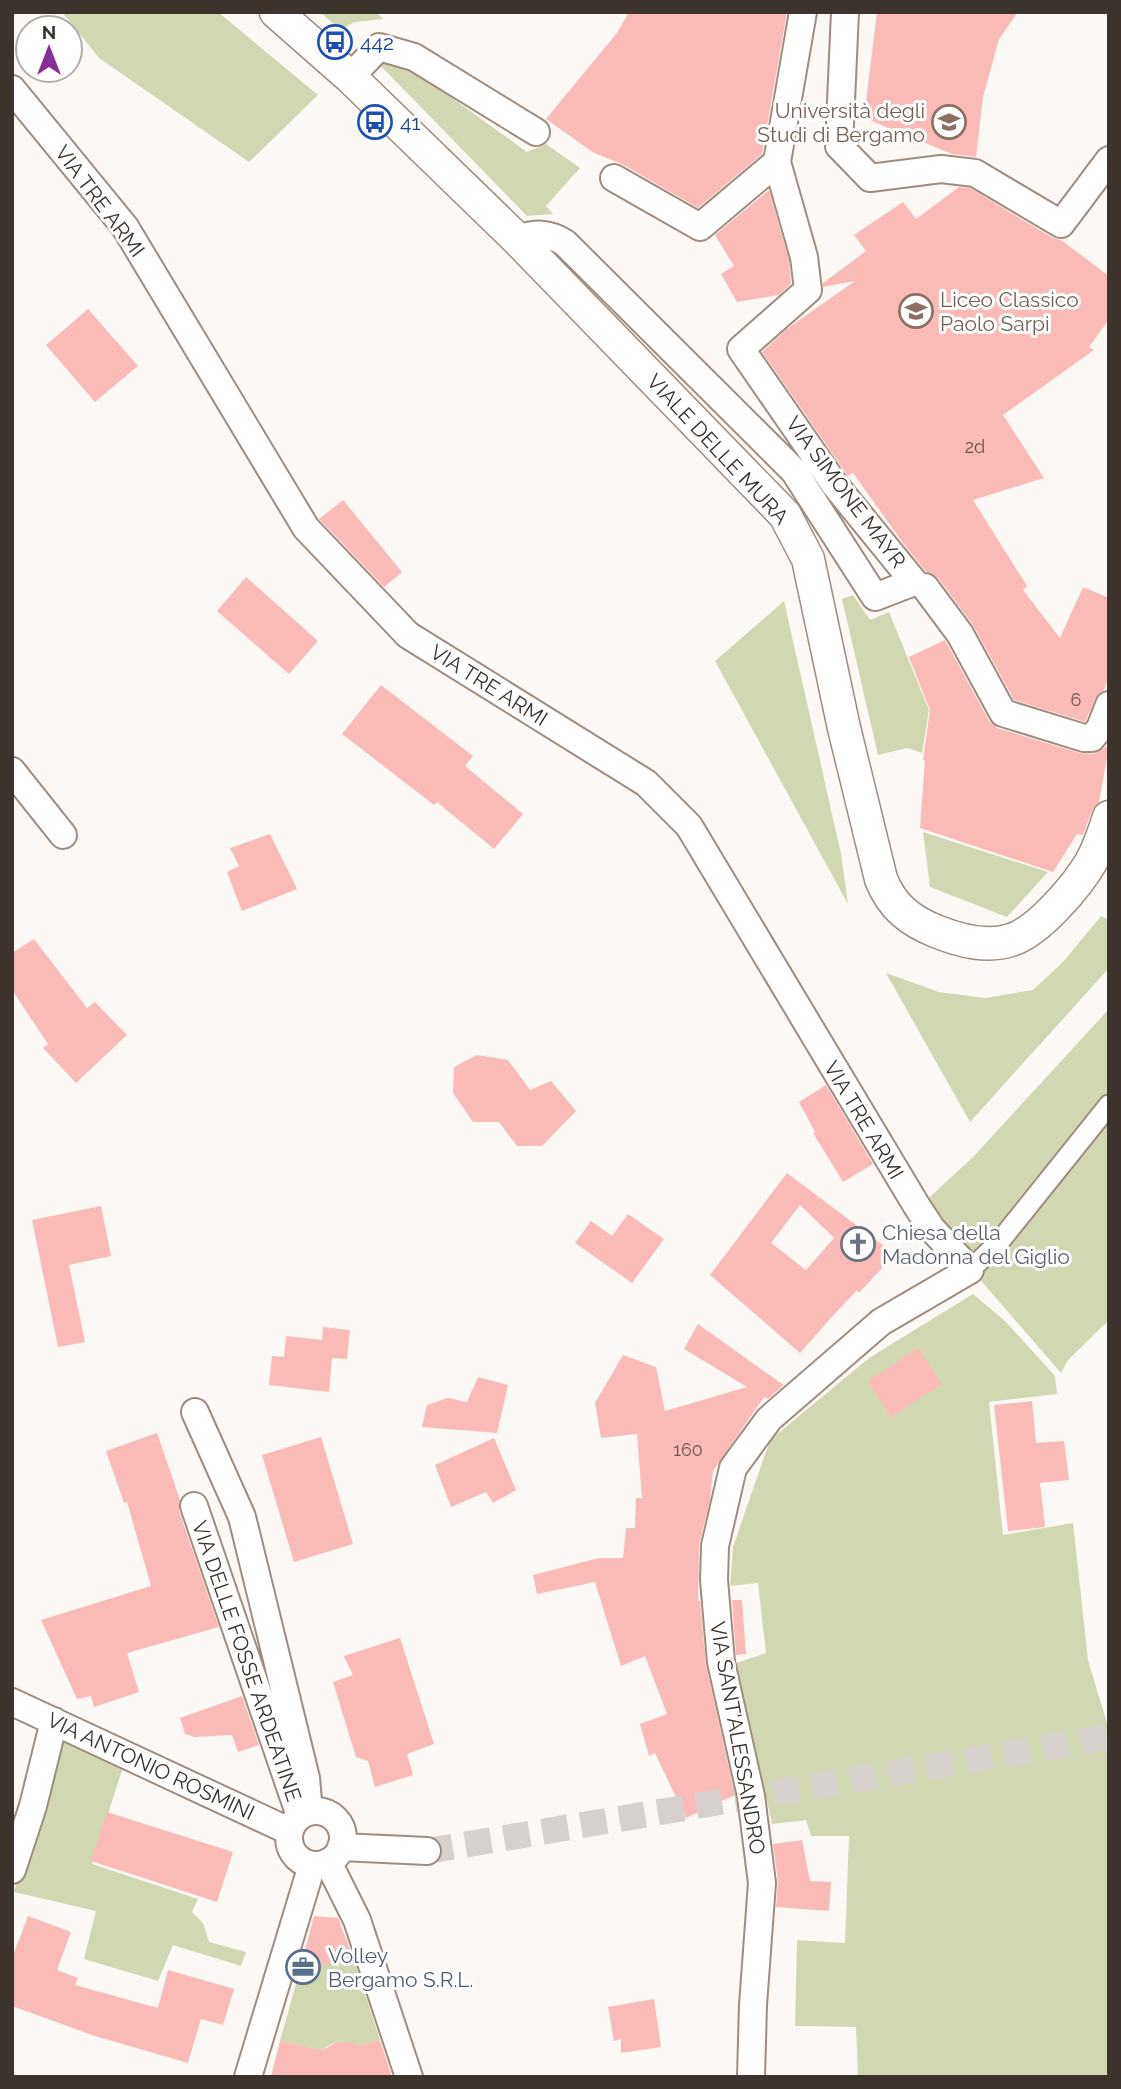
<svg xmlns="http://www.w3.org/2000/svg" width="1121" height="2089" viewBox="0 0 1121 2089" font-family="Raleway,sans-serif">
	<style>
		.green { fill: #d2d7b3 }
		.building { fill: #fabbb8; fill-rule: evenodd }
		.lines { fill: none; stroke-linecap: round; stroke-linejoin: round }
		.minor-tunnel { stroke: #d6d1cd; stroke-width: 26; stroke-dasharray: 26 13; stroke-linecap: butt }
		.pedestrian-casing { stroke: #a08c7e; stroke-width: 23 }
		.minor-casing { stroke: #a08c7e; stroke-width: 30 }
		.tertiary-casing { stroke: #a08c7e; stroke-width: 35 }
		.pedestrian { stroke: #fff; stroke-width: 19 }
		.minor { stroke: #fff; stroke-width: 26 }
		.tertiary { stroke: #fff; stroke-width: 32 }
		.labels { text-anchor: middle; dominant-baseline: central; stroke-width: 6; stroke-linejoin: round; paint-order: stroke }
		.number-label { font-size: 18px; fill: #6c5550 }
		.transit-label { font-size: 21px; fill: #164399; stroke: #fff; text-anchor: start }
		.education-label { font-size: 21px; fill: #785e54; stroke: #fff; text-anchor: end }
		.street-label { font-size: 21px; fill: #3c332d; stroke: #fff }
		.worship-label { font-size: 21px; fill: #5b616d; stroke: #fff; text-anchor: start }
		.service-label { font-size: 21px; fill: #4e5e75; stroke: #fff; text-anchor: start }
	</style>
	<rect width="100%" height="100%" fill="#fcf8f5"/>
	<path class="green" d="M62 12H218L318 95 249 162 99 58Z
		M320 12H375L384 19 354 22 341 30Z
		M388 52 527 152 546 144 580 168 546 206 553 214 527 216 373 58Z
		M853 595 870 620 889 612 929 710 922 753 907 748 878 755 842 599Z
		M784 601 841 854 848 904 715 661Z
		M923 832 1048 872 1007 917 930 887Z
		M1101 916 1109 920V968L970 1122 886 973 939 992 985 998 1033 990 1063 962Z
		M1109 1009V1320L1068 1360 1061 1373 918 1208 974 1156Z
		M973 1294 1006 1322 1055 1376 1057 1394 989 1402 1003 1535 1073 1523 1088 1660 1109 1730V2077H858L856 2027 795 2026 797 1940 845 1943 849 1836H811L806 1820 772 1824 736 1663 766 1653 758 1583 730 1586 733 1547 770 1440 869 1358Z
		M60 1734 122 1770 92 1864 198 1899 192 1912 203 1923 209 1942 246 1952 241 1966 173 1945 158 1981 84 1959 96 1911 14 1892Z
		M352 1952 380 2040 357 2047C345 2038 332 2042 322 2050L280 2041 302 1962C322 1964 334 1964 352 1952Z"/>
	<path class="building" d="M629 12H787L762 154 698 208 622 164 594 153 546 119 617 33Z
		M877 12H1018L999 39 983 97 976 157 952 154 864 118Z
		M959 187 970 188 1053 238 1061 240 1109 276V319L1089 347 1094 350 1003 415 1044 478 973 500 1027 586 1023 590 1060 638 1083 587 1109 598V675L1104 690 1095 699 1085 722 1014 700 973 625 938 578 926 572 903 543 853 473 848 476 762 352 788 328 855 281 823 287V283L866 251 854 235 903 202 916 219Z
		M769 190 789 260 791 284 779 295 737 302 721 274 734 266 715 235Z
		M88 309 138 366 95 402 46 345Z
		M343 500 402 572 384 587 319 519Z
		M246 577 318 641 289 674 217 611Z
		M945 640 989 721 997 728 1080 753 1093 754 1105 747H1109L1099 802 1092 811 1083 835 1077 834 1053 872 920 828 925 760H923L930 710 909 657Z
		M381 685 473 756 465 766 523 814 494 849 437 802 434 805 342 734Z
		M270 834 297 889 242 911 227 872 239 866 230 848Z
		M34 939 87 1008 95 1002 127 1035 76 1083 43 1048 48 1044 12 990V953Z
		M477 1055 508 1060 530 1090 551 1081 576 1111 542 1146H517L499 1122H473L453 1093 454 1067Z
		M826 1085 873 1164 843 1182 813 1133 815 1132 799 1102Z
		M787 1173 892 1252 883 1262 882 1268 859 1293 857 1290 829 1320 800 1353 710 1275ZM800 1205 834 1238 806 1270 771 1243Z
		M101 1206 111 1256 69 1265 85 1342 58 1347 32 1220Z
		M628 1214 664 1239 632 1283 575 1243 591 1221 612 1236Z
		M698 1324 775 1379 778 1378 776 1380 784 1385 768 1399 764 1397 713 1471 710 1500 699 1545 698 1601H700L706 1665 735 1795 686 1818 655 1753 649 1756 640 1724 667 1714 645 1656 621 1666 595 1582 537 1594 533 1575 599 1558H623L626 1528H635L636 1498H642L637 1434 601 1438 595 1403 623 1355 656 1367 665 1411 747 1387 684 1349Z
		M323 1327 350 1330 347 1359 332 1358 329 1392 269 1385 272 1356 284 1357 286 1336 322 1340Z
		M918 1348 942 1384 891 1417 868 1381Z
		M478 1377 508 1385 497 1433 422 1427 427 1405 448 1398 467 1402Z
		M1032 1401 1036 1443 1064 1441 1069 1480 1040 1483 1045 1527 1008 1531 994 1405Z
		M157 1433 180 1500 179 1511 219 1627 127 1653 139 1692 94 1707 91 1696 77 1699 41 1620 151 1586 127 1502 124 1503 106 1451Z
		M321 1437 353 1544 294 1562 262 1455Z
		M494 1438 516 1490 493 1503 486 1492 451 1507 435 1465Z
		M732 1600H742L746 1654 736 1655Z
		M400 1638 434 1744 407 1754 413 1775 375 1787 368 1761 356 1757 333 1682 353 1675 344 1656Z
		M242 1696 259 1745 238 1752 232 1735 195 1737 185 1734 180 1718Z
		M107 1812 233 1852 217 1902 91 1861Z
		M802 1840 810 1881 831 1882 829 1911 776 1907 778 1881 773 1844Z
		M28 1916 71 1932 57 1970 78 1978 75 1985 158 2008 168 1970 234 1989 223 2025 201 2019 188 2063 95 2036 12 2006V1958Z
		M314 1916 338 1918 351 1952 339 1960 328 1964 302 1962Z
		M654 1999 661 2047 621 2053V2039L614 2041 608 2007Z
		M380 2040 392 2077H271L280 2041 322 2050 337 2042H348L359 2046Z"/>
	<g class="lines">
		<path class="minor-tunnel" d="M427 1851 1109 1737"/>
		<g class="pedestrian-casing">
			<path id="pedestrian" d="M970 1270 1000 1241 1109 1105"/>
		</g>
		<g class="minor-casing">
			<path id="minor" d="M845 12 839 146 870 178 941 169 975 173 1061 224 1109 160
				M350 77 379 47 414 57 536 132
				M12 89 125 227 306 528 408 635 646 783 689 826 918 1208 932 1229 970 1270 881 1322 769 1419 733 1468 715 1546 714 1580 721 1662 751 1796 762 1883 753 2005 751 2077
				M614 178 700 227 777 162
				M517 239C535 233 548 232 565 243L794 471 875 597 914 582 835 485 741 349 808 290 804 257 777 162 803 12
				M925 587 960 634 1003 713 1084 738H1092L1100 728 1109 705
				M12 771 63 835
				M195 1412 242 1517 306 1778 309 1812
				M194 1506 300 1816
				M12 1702 289 1831
				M289 1838a27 27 0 1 1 54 0a27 27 0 1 1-54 0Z
				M341 1847 427 1851
				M328 1862 357 1920 409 2077
				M12 1870 33 1806 54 1721
				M248 2077 312 1865"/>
		</g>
		<g class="tertiary-casing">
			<path id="tertiary" d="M276 12 350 77 517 239 785 515 808 559 844 728 881 879C892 907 910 921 938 932 961 941 987 948 1011 940 1038 932 1077 886 1091 862 1099 848 1104 832 1109 817"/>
		</g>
		<use href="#pedestrian" class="pedestrian"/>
		<use href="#minor" class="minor"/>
		<use href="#tertiary" class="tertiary"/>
	</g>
	<defs>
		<g id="bus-ring" transform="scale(1.75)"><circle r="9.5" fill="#fff" stroke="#1a4fb4" stroke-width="1.5"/><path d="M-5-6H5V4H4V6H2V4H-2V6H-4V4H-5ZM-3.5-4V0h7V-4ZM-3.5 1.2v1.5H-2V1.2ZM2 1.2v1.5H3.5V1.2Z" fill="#1a4fb4"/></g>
		<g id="university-ring" transform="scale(1.75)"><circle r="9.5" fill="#fff" stroke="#8d6e63" stroke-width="1.5"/><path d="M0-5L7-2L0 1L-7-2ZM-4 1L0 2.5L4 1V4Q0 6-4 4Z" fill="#8d6e63"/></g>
		<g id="school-ring" transform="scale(1.75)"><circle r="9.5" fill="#fff" stroke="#8d6e63" stroke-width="1.5"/><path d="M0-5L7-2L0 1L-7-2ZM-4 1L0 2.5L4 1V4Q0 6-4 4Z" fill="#8d6e63"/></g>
		<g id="church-ring" transform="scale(1.75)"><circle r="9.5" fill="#fff" stroke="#6b7280" stroke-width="1.5"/><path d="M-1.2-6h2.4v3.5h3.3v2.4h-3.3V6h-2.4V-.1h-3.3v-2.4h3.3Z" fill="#6b7280"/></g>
		<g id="office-ring" transform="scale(1.75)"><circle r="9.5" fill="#fff" stroke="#5c6f8a" stroke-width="1.5"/><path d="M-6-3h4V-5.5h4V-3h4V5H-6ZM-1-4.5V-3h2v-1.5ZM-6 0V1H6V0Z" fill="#5c6f8a"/></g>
	</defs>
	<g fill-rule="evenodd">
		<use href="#bus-ring" x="335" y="42"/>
		<use href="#bus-ring" x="375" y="122"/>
		<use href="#university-ring" x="949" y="122"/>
		<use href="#school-ring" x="916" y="311"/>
		<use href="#church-ring" x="858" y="1244"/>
		<use href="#office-ring" x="303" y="1967"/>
	</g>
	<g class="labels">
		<g class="number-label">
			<text x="975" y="446">2d</text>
			<text x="1076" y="699">6</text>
			<text x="688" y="1449">160</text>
		</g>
		<g class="transit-label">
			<text x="360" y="42">442</text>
			<text x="400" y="122">41</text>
		</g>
		<g class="education-label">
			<text x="925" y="110">Università degli<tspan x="925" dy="24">Studi di Bergamo</tspan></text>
			<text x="940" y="299" text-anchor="start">Liceo Classico<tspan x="940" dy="24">Paolo Sarpi</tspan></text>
		</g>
		<g class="street-label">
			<text transform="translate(100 201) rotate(53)">VIA TRE ARMI</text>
			<text transform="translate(718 449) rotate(47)">VIALE DELLE MURA</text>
			<text transform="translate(846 492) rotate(53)">VIA SIMONE MAYR</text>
			<text transform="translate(489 685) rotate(32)">VIA TRE ARMI</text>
			<text transform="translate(864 1120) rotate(59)">VIA TRE ARMI</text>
			<text transform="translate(247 1661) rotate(71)">VIA DELLE FOSSE ARDEATINE</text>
			<text transform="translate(738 1738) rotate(80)">VIA SANT'ALESSANDRO</text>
			<text transform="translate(151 1766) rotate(25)">VIA ANTONIO ROSMINI</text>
		</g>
		<g class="worship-label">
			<text x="882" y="1232">Chiesa della<tspan x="882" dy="24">Madonna del Giglio</tspan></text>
		</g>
		<g class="service-label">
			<text x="328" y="1955">Volley<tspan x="328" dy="24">Bergamo S.R.L.</tspan></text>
		</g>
	</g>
	<rect width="1121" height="2089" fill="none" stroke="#3c332d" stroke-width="28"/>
	<g transform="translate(49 49)"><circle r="33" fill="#ffffff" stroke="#b1adab" stroke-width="2"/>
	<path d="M0-5L12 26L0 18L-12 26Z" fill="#892d98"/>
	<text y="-10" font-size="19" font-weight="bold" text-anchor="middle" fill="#3c332d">N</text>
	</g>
</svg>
